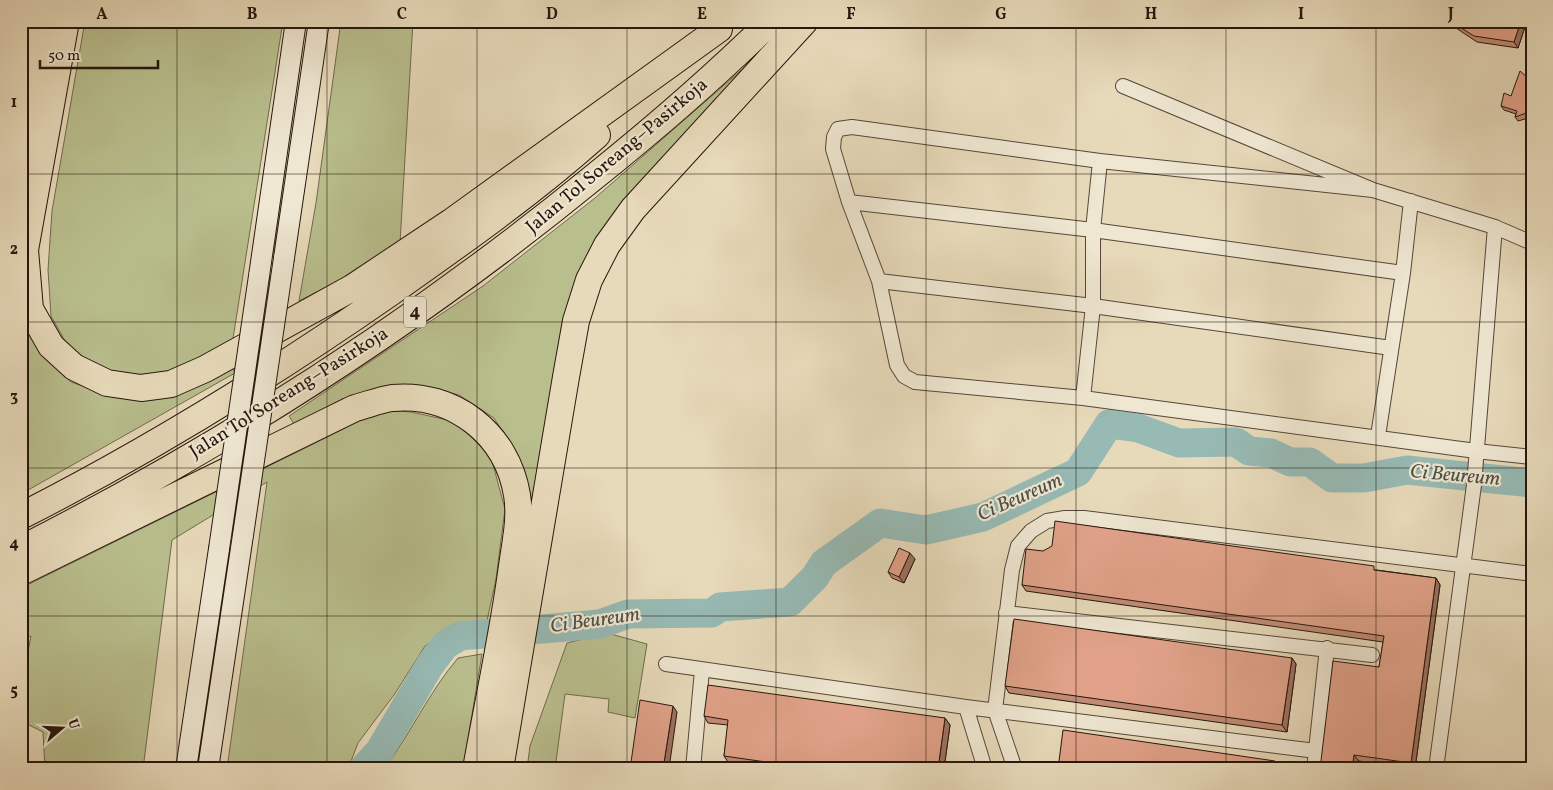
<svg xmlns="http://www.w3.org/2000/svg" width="1553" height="790" viewBox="0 0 1553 790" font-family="Vollkorn,serif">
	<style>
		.green { fill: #b9be8d; stroke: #706a4d }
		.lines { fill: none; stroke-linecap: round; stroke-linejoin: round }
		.river { stroke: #97bab4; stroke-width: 29 }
		.street-casing { stroke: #564738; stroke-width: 16 }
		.secondary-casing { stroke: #26160d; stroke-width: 22 }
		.highway-casing { stroke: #26160d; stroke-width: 28 }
		.street { stroke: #efe7d2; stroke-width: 14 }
		.secondary { stroke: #efe7d2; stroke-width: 20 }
		.highway { stroke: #e7daba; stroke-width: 26 }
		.secondary-bridge-casing { stroke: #26160d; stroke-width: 22; stroke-linecap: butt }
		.secondary-bridge { stroke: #efe7d2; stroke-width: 20 }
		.wall { fill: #c28b76; stroke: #26160d }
		.shaded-wall { fill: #9e7160; stroke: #26160d }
		.building { fill: #e1a289; stroke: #26160d }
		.grid { fill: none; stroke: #26160d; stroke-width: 1; stroke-opacity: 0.55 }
		.labels { text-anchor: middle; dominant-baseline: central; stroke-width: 4.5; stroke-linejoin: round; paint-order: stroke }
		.shield { fill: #efe7d2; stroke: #625548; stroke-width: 1 }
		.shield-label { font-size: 18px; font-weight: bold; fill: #26160d }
		.street-label { font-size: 19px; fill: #26160d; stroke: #efe7d2 }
		.water-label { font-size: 20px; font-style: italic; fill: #4e4f47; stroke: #efe7d2 }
		.neatline { fill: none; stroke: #26160d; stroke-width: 2 }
		.grid-label { font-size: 16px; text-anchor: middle; font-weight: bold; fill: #26160d }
	</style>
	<rect width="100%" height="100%" fill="#e7daba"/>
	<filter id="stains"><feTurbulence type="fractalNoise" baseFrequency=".004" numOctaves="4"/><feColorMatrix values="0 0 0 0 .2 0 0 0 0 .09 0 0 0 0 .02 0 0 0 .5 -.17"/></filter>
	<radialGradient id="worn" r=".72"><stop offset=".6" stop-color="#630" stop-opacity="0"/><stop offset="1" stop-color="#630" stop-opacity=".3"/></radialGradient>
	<path class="green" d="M21 21H30L21 80Z
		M85 21H283L232 345 150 378H117L69 348 51 316 48 270 52 211Z
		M341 21H413L400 243 336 282 299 301 316 203Z
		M747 65 752 72 580 281 537 514 526 504 520 460 494 418 459 395 428 387 386 386 342 399 294 424 289 416 483 286 595 198Z
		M21 307 45 358 71 382 111 396 232 367 235 373 21 494Z
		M382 410 411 412 457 422 491 457 505 509 496 579 487 621 463 622 425 646 394 695 358 743 348 769H227L267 482 172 540 143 769H45L43 732 21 721V687L31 636 21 640V588Z
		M607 633 647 644 635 718 608 712 609 699 565 694 555 769H527L530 746 567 643Z
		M482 654 463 769H384C411 733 429 692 458 658Z"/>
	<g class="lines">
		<path class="river" d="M363 769 379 752 430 665 445 645 460 636 600 624 628 614 712 613 720 607 790 602 815 577 824 563 880 523 926 530 983 517 1078 472 1109 424 1138 428 1179 443 1236 442 1249 451 1271 453 1290 462H1310L1332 478H1364L1407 470 1532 483"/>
		<g class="street-casing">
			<path id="street" d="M1123 86 1373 190 1495 227 1532 243
				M1373 190 1100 161 852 127 838 129 834 137 833 149 849 202 879 281 897 365 904 376 915 382 1083 398 1476 451 1532 457
				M849 202 1093 230 1403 273
				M879 281 1093 306 1391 348
				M1083 398 1093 306V230L1100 161
				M1378 436 1403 273 1411 201
				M1006 613 1372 655
				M666 664 966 707 1316 751
				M966 707 985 769
				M693 769 702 670
				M1015 769 995 710 1012 570 1018 546 1031 531 1047 521 1065 518H1084L1532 574
				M1314 769 1327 648
				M1436 769 1474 485 1495 227"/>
		</g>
		<g class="secondary-casing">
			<path id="secondary" d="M284 258 319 21
				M259 276 296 21
				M186 769 219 549
				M208 769 243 535"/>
		</g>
		<g class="highway-casing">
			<path id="highway" d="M66 21 25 250 30 309 51 346 74 367 107 383 141 388 171 384 205 369 352 288 451 222 719 29
				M21 147 40 21
				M21 516C149 451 272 375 390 293 461 243 532 193 597 135
				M21 549C224 446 418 321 594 177 655 128 715 76 771 21
				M21 572 355 408C367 405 379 400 392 398 454 392 507 434 517 495 521 518 515 544 512 566 503 634 488 701 476 769
				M500 769 566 377 576 321 589 280 607 245 633 209 805 21"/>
		</g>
		<use href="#street" class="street"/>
		<use href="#secondary" class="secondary"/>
		<use href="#highway" class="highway"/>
		<g class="secondary-bridge-casing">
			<path id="secondary-bridge" d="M243 535 284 258
				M219 549 259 276"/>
		</g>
		<use href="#secondary-bridge" class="secondary-bridge"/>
	</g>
	<path class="wall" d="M1441 21H1527L1518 48 1477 42 1450 24Z
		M1527 77 1532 79V117L1518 121 1515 117 1516 114 1504 110 1501 106 1511 96Z
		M1043 551 1377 570 1436 578 1440 585 1415 769 1359 761 1320 769 1379 667 1383 642 1026 591 1022 585Z
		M915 559 904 583 892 578 888 572Z
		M1292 658 1296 664 1287 732 1009 693 1005 686Z
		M704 716 945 718 950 725 944 769H774L728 762 724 756 728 725 708 723Z"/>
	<path class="shaded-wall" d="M1521 21H1527L1518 48 1514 42Z
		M910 553 915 559 904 583 899 577Z
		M1436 578 1440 585 1415 769 1411 763Z
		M1292 658 1296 664 1287 732 1282 725Z
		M673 706 677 712 669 769H663Z
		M945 718 950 725 944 769H938Z
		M1354 755 1359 761 1358 769H1352Z
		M1275 761 1280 767V769H1274Z"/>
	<path class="building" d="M1450 21H1521L1514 42 1474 36Z
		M1520 71 1527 77 1532 79V111L1515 117 1517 111 1501 106 1504 93 1511 96Z
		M1055 521 1374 566V570L1436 578 1411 763 1354 755 1352 769H1320L1333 661 1379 667 1384 636 1022 585 1026 549 1043 551 1052 546Z
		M899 548 910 553 899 577 888 572Z
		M1014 619 1292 658 1282 725 1005 686Z
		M708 685 945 718 938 769H815L724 756 728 720 704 716Z
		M640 700 673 706 663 769H630Z
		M1063 730 1275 761 1274 769H1058Z"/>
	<path class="grid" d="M177 21V769M327 21V769M477 21V769M627 21V769M776 21V769M926 21V769M1076 21V769M1226 21V769M1376 21V769M21 174H1532M21 322H1532M21 468H1532M21 616H1532"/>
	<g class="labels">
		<rect class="shield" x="404" y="296.5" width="22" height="31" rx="4"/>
		<g class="shield-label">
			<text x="415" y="312">4</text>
		</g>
		<g class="street-label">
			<text transform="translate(617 156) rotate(-40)">Jalan Tol Soreang–Pasirkoja</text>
			<text transform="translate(289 393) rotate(-32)">Jalan Tol Soreang–Pasirkoja</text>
		</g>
		<g class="water-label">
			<text transform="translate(1455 476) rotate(5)">Ci Beureum</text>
			<text transform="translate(1020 498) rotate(-24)">Ci Beureum</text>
			<text transform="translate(595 621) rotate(-8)">Ci Beureum</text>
		</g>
	</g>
	<rect width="1553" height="790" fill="none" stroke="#e7daba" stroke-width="55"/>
	<g transform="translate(62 728) rotate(71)" stroke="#efe7d2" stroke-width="4" paint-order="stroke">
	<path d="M0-4L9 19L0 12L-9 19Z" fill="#26160d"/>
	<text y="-8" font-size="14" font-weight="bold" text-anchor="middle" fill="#26160d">U</text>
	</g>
	<path d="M40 60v8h118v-8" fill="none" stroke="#26160d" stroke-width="2.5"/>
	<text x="48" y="60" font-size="15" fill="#26160d" stroke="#efe7d2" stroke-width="4" paint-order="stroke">50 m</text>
	<rect x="28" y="28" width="1498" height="734" class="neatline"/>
	<g class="grid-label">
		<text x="102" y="19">A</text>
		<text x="252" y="19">B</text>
		<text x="402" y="19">C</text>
		<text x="552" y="19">D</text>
		<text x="702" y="19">E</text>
		<text x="851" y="19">F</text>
		<text x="1001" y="19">G</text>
		<text x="1151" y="19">H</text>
		<text x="1301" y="19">I</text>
		<text x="1451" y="19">J</text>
		<text x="14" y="107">1</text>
		<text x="14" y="254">2</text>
		<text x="14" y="401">3</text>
		<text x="14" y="548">4</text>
		<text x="14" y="695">5</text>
	</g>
	<rect width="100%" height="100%" filter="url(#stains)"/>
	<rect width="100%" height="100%" fill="url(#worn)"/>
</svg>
